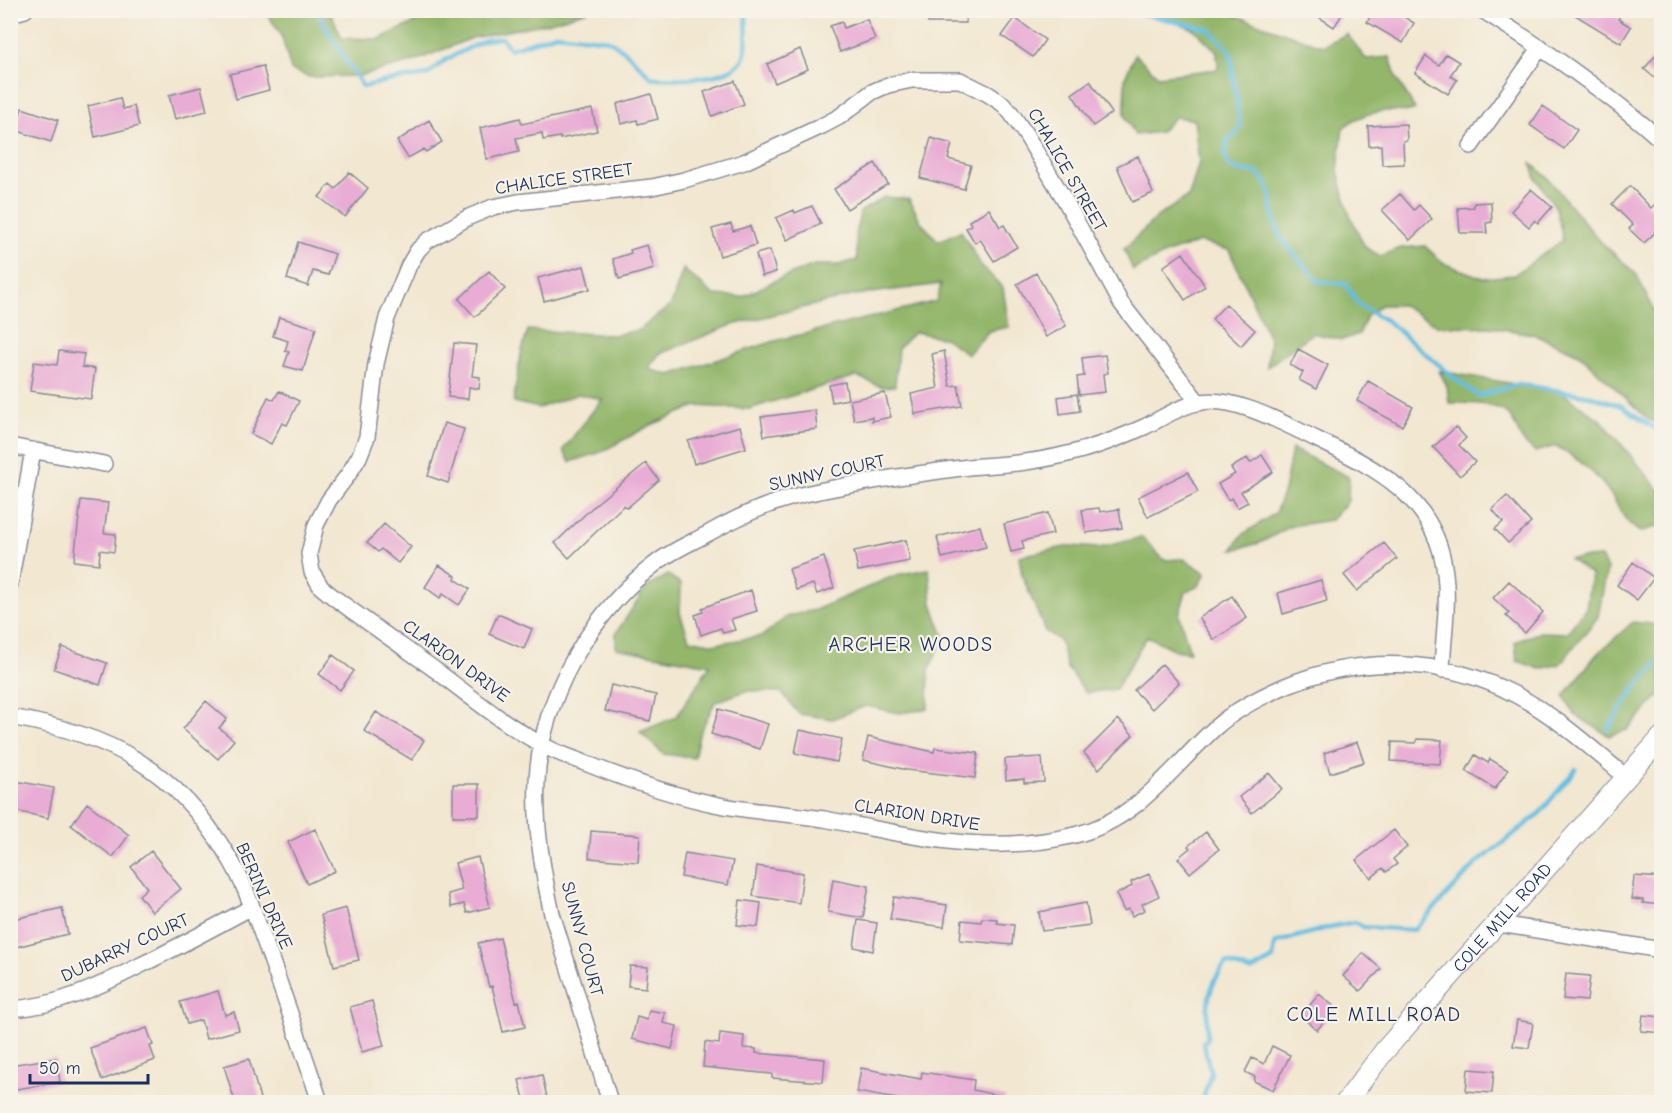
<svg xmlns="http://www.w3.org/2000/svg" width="1672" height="1113" viewBox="0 0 1672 1113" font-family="'Comic Neue',sans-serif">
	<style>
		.forest { fill: #93b66b; stroke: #577264; stroke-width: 1.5; fill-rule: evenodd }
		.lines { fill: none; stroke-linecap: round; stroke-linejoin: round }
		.stream { stroke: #63bee1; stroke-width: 4.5 }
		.building { fill: #e9acd4 }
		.minor-casing { stroke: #868b97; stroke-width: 18 }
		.tertiary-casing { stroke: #868b97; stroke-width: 22 }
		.minor { stroke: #fff; stroke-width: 15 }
		.tertiary { stroke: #fff; stroke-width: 20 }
		.labels { text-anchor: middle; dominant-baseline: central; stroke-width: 4.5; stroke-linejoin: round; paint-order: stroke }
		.street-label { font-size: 18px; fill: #1b2f5e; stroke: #f7f3e8 }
		.neighbourhood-label { font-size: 20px; letter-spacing: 1.5px; fill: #1b2f5e; stroke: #f7f3e8 }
	</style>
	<rect width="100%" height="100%" fill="#f7f3e8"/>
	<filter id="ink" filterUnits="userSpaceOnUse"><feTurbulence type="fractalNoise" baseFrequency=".0167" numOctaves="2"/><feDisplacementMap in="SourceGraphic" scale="12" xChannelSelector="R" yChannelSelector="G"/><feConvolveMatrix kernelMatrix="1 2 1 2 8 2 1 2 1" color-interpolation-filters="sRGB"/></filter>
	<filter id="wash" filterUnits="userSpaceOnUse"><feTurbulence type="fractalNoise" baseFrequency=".008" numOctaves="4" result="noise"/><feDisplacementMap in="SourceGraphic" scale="24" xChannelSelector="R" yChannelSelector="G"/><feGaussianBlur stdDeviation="1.35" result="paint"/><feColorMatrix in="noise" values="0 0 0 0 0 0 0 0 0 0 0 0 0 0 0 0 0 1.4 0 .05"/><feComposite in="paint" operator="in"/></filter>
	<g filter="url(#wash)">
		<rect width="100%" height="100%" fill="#f2e7d0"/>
		<path class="forest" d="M265 11H330L342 38 379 39 414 23 429 11H588L547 23 472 38 412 62 359 76 309 77 291 70 281 34Z
			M1147 11H1223L1322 46 1347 34 1366 59 1390 57 1397 79 1415 109C1406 114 1397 110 1387 111 1371 112 1355 118 1343 128L1338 171 1348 211 1365 247 1380 256 1401 248 1425 246 1443 263 1483 278 1514 275 1563 240 1556 208 1536 178 1531 163 1546 176 1600 241 1636 274 1655 313 1661 320V424L1648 419 1579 354 1533 334 1490 327 1438 326 1402 305H1381L1367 316 1359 334 1342 340 1313 333 1267 367 1270 340 1229 250 1200 242 1167 253 1133 270 1124 249 1158 216 1189 196 1199 162 1194 120 1175 117 1160 132 1135 135 1125 116V78L1135 54 1158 76 1218 69 1217 52 1194 29Z
			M884 197 909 199 921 222 938 241 961 231 981 265 1003 288 1009 327 989 331 968 354 944 338 915 332 898 348 895 386 882 387 856 376 749 409 696 406 649 426 601 452 570 462 563 450 602 399 578 394 539 408 513 402 521 354 528 330 614 335 639 330 671 305 683 269 714 295 743 297 774 281 814 265H838L857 260 856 235 860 212ZM941 284 937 301 775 341 670 375 648 369 659 354 732 325 855 295Z
			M1439 371 1561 392 1602 421 1661 492V525L1640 532C1623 521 1622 512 1612 496 1595 472 1580 460 1556 446L1535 452C1516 438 1522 435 1511 418 1500 402 1467 403 1449 403L1447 386Z
			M1292 449 1349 477 1348 501 1331 520 1291 526 1260 543 1232 550 1242 535 1275 513 1284 491Z
			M1142 537 1164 560 1184 559 1206 573 1199 586 1186 592 1179 615 1190 652 1175 650 1147 636 1116 689 1086 693 1067 668 1060 641 1045 631 1022 575 1019 556 1070 546 1099 548Z
			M1601 557 1607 569 1598 617 1560 664 1540 669 1517 661 1515 642 1540 632 1567 633 1586 608 1591 574 1569 559Z
			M929 569 932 603 944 637 929 670 928 709 899 713 866 706 832 719 799 714 781 692 746 691 715 702 699 735 694 758 663 754 640 732 676 717 710 665 616 648V633L646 588 668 575 681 584 680 613 689 639 715 644 762 636 788 616 815 610 896 575Z
			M1633 622 1661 625V694L1627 730 1609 736 1575 715 1564 696 1596 655Z"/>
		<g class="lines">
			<path class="stream" d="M317 10C329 37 348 62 363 87L386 81 427 75 447 59 485 40 502 38 510 49 556 34 609 40 627 53 652 78C675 79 738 83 745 53 748 40 746 24 746 10
				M1126 10 1209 29 1230 51 1240 126 1234 136 1228 139 1225 155 1229 166 1239 171 1256 172 1266 182 1271 196 1273 214 1280 237 1318 281 1345 284 1360 306 1387 321 1459 382 1479 396 1518 384 1591 396 1622 406 1662 433
				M1608 729 1634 689 1662 659
				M1202 1102 1211 1073 1203 1042 1207 1040C1207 1007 1205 990 1226 963L1251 971 1273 959 1275 943 1330 927 1355 922 1363 927 1414 930 1476 864 1539 814 1576 769"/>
		</g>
		<g id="blocks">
			<path class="building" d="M928 10H966V23H928Z
				M1308 10H1345L1334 27Z
				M1374 10H1393L1414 23 1403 43 1367 22Z
				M1567 10H1624L1618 19 1631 27 1621 43Z
				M1015 18 1045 40 1033 57 1002 36Z
				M867 19 875 39 840 52 830 26 842 22 844 28Z
				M1662 48V84L1644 69Z
				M800 49 808 69 775 83 767 64Z
				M1446 54 1459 62 1450 76 1457 80 1448 94 1415 73 1426 56 1439 65Z
				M263 66 269 90 236 99 230 74Z
				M735 81 744 104 712 116 704 92Z
				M1090 81 1112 113 1093 126 1072 94Z
				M201 87 207 111 175 119 169 95Z
				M651 94 658 119 638 124 637 120 621 124 617 104Z
				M120 98 123 109 134 106 139 126 95 137 88 106Z
				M1543 106 1577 130 1564 149 1530 125Z
				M22 108 58 120 51 142 15 130Z
				M592 109 597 131 560 139V137L543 140 542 133 516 138 519 152 487 159 480 128 520 118 522 124Z
				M429 120 442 142 426 152 424 149 408 158 397 141Z
				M1406 124 1407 140 1403 141 1404 164 1382 165 1381 145 1369 146 1368 126Z
				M931 138 952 144 948 159 971 165 964 189 920 178Z
				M1138 156 1153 193 1132 202 1117 166Z
				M875 163 888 184 847 209 834 189Z
				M349 172 368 188 345 217 319 197 330 184 336 189Z
				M1630 186 1651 208 1662 198V226L1644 243 1629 229 1633 225 1612 204Z
				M1531 189 1552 207 1538 223 1535 220 1529 227 1511 211Z
				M1400 194 1414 210 1419 205 1432 219 1410 240 1382 210Z
				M1491 202 1492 222 1486 223 1487 233H1460L1458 208 1474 207V203Z
				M812 206 821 224 787 240 776 218 794 210 795 213Z
				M989 209 1000 227 1004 225 1017 247 994 261 980 239 975 243 966 228 971 225 969 221Z
				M731 224 733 231 750 226 756 245 720 256 712 229Z
				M298 242 335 254 328 275 313 271 308 286 287 279Z
				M647 245 654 269 619 279 613 259 631 253 630 250Z
				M770 250 776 272 762 276 756 254Z
				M1183 253 1205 286 1185 300 1163 267Z
				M584 266 590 289 544 301 538 278Z
				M489 271 505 289 475 317 459 299Z
				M1036 273 1066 326 1046 337 1017 284Z
				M1226 304 1255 330 1241 346 1212 319Z
				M279 317 316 328 303 371 284 366 289 352 285 351 288 341 273 336Z
				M454 343 476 345 472 376 480 377 479 389 469 387 468 399 448 397Z
				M1298 349 1328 365 1316 389 1299 380 1303 372 1290 365Z
				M59 351 84 354 82 367 95 369 91 399 30 391 34 362 57 365Z
				M944 351 950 386 958 385 962 406 915 414 911 394 938 388 932 354Z
				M1105 355 1108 373 1103 374 1105 392 1079 395 1077 377 1084 376 1082 358Z
				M1368 381 1413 407 1402 426 1357 401Z
				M845 382 848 399 832 402 829 385Z
				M279 391 299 401 287 425 282 423 271 444 251 434 268 397 274 400Z
				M885 393 891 417 872 421V417L854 420 850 400Z
				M1077 394 1080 411 1060 414 1058 397Z
				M815 410 817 429 764 436 761 417Z
				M444 423 464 429 448 483 428 476Z
				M740 426 746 448 694 464 688 441Z
				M1456 427 1466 438 1459 445 1475 462 1460 476 1433 447Z
				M1262 455 1273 472 1241 492 1248 502 1237 508 1231 498 1228 500 1218 484 1235 474 1231 468 1247 458 1250 463Z
				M646 463 659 480 627 508 624 505 569 558 555 543 597 503Z
				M1188 472 1198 492 1148 517 1138 497Z
				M1507 496 1531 523 1508 543 1495 529 1503 522 1492 509Z
				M81 500 108 503 104 533 116 534 114 552 100 550 99 564 74 561Z
				M1099 508 1100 512 1119 509 1122 528 1086 533 1082 510Z
				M1048 513 1053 534 1022 541 1024 549 1011 552 1004 524Z
				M384 524 411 547 398 563 381 549 378 552 367 543Z
				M980 526 986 547 942 558 937 537Z
				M906 540 910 561 858 571 854 551Z
				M1384 543 1397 559 1357 591 1344 575Z
				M824 557 834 588 817 594 813 584 796 590 789 569Z
				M1633 562 1654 578 1637 600 1617 585Z
				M439 565 456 576 455 579 470 589 459 605 443 594 440 598 425 587Z
				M1321 580 1327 601 1283 614 1278 593Z
				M1509 581 1543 612 1525 633 1506 616 1509 613 1493 598Z
				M751 590 757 611 731 619 735 630 723 633 721 628 701 635 695 615 703 612 702 608Z
				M1232 596 1247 618 1214 640 1199 618Z
				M498 614 532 629 524 649 489 634Z
				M62 647 107 663 100 685 54 669Z
				M333 655 354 671 340 690 319 674Z
				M1162 664 1179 683 1152 709 1134 690Z
				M611 685 656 695 650 721 605 711Z
				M206 701 227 719 219 728 234 740 218 759 183 729Z
				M719 709 768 724 760 749 711 734Z
				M376 712 424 740 412 760 364 731Z
				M1118 719 1133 735 1099 769 1084 753Z
				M800 730 842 739 837 762 795 753Z
				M868 737 934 752 935 748 978 753 975 778 907 770 863 760Z
				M1417 739 1442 740 1440 764 1391 761 1392 742 1416 743Z
				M1357 742 1364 762 1330 773 1324 753Z
				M1475 755 1488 763 1490 759 1508 770 1495 789 1466 771Z
				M1042 757 1044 782 1024 783V779L1006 780 1005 759Z
				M1269 773 1282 789 1252 813 1239 797Z
				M10 780 54 788 48 818 10 810Z
				M453 784H479V816H453Z
				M87 803 129 835 113 857 71 825Z
				M315 829 335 871 307 884 288 842Z
				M1394 830 1407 847 1393 859 1397 864 1386 872 1383 868 1371 878 1356 860Z
				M591 831 640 835 638 862 589 858Z
				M1206 832 1219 849 1190 873 1178 858 1190 848 1188 846Z
				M151 851 181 889 152 912 139 895 147 888 131 867Z
				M685 853 733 861 728 885 681 877Z
				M478 857 490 907 467 913 464 904 451 907 448 894 462 890 455 863Z
				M757 866 803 873 799 903 753 896Z
				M1149 874 1159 896 1142 904 1145 910 1132 916 1129 909 1124 911 1116 894 1132 886 1131 882Z
				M1634 876 1662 878V905L1643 903V900L1632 899Z
				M833 879 869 886 863 918 828 912Z
				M894 897 947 905 944 927 890 919Z
				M740 900 761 903 758 927 737 925Z
				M1086 903 1090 925 1042 931 1039 912Z
				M62 908 68 934 16 947 10 920Z
				M346 908 359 960 334 966 321 915Z
				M982 918 997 919V923L1014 925 1012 945 960 940 962 920 981 922Z
				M858 920 877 923 873 951 854 947Z
				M500 938 516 1002 519 1001 525 1027 503 1032 492 986 489 987 478 943Z
				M1363 953 1381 969 1360 991 1343 976Z
				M630 966 648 967 646 988 628 986Z
				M1566 974 1590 976 1587 1001 1563 999Z
				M218 991 225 1015 234 1012 239 1030 206 1039 201 1020 187 1024 180 1002Z
				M1319 994 1336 1008 1317 1030 1301 1016Z
				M372 1001 384 1046 362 1052 350 1007Z
				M649 1010 665 1013 663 1023 677 1026 672 1049 632 1039 637 1017 647 1020Z
				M1643 1015 1662 1017V1033L1641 1031Z
				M1517 1020 1533 1023 1529 1048 1513 1046Z
				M147 1028 153 1045 150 1046 155 1060 102 1080 90 1048Z
				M720 1033 744 1036 743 1048 756 1049V1053L825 1059 823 1082 772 1078V1074L703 1067 705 1042 719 1044Z
				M1272 1046 1290 1055 1273 1090 1254 1081 1255 1077 1245 1072 1252 1058 1264 1064Z
				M56 1058 60 1082 10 1090V1065Z
				M249 1059 261 1102H235L224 1066Z
				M861 1068 921 1079 922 1072 974 1080 973 1090 1005 1097 1004 1102H914L857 1092Z
				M1468 1069 1494 1071 1492 1093 1466 1091Z
				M542 1075 548 1102H525L519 1080Z"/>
		</g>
	</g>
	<g filter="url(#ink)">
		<use href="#blocks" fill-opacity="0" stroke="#868b97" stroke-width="1.5"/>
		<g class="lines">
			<g class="minor-casing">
				<path id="minor" d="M1482 10C1545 50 1606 91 1662 141
					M10 14 25 10
					M1471 146 1541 47
					M1199 403 1121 303 1066 202 1026 135 1011 113 1003 104 988 94 960 80H912L888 85 872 92 839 117 822 126 744 162 684 180 652 187 518 202 493 207 469 217 427 241 418 250 409 265 387 318 376 364 367 437 359 457 348 475 329 500 316 525 309 554 312 572 321 587 332 596C367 622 403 647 438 672 471 697 503 723 539 743 553 752 570 757 585 763 630 781 676 797 724 806 757 812 791 814 824 819 912 835 985 857 1075 835 1138 820 1171 768 1216 727 1236 709 1260 697 1285 686 1359 655 1444 657 1516 695 1556 716 1591 748 1626 777
					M10 446 104 464
					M10 584 33 450
					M10 717C110 734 175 768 228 856 247 886 257 923 270 956 287 1005 304 1053 320 1102
					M1499 924 1662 950
					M10 1009C57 1007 100 986 141 965 178 947 215 927 252 907
					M610 1102 552 914C540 859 530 798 542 742 557 673 599 607 655 564 671 551 691 543 709 533 739 516 771 502 805 494 859 482 915 474 969 467 988 465 1006 465 1025 462 1065 457 1107 444 1144 427 1163 418 1179 406 1201 402 1234 397 1277 420 1306 434 1369 465 1436 493 1445 573 1449 605 1443 639 1442 670"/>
			</g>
			<g class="tertiary-casing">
				<g id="tertiary">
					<path id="s1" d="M1346 1102 1385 1050 1662 737"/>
				</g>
			</g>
			<use href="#minor" class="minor"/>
			<use href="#tertiary" class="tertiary"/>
		</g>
	</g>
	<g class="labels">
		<g class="street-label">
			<text transform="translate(1067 170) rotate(60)">CHALICE STREET</text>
			<text transform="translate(564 179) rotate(-8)">CHALICE STREET</text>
			<text transform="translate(827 473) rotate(-12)">SUNNY COURT</text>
			<text transform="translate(456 661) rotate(36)">CLARION DRIVE</text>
			<text transform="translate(917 815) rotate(9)">CLARION DRIVE</text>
			<text transform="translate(264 896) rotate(66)">BERINI DRIVE</text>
			<text stroke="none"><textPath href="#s1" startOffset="242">COLE MILL ROAD</textPath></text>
			<text transform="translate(582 939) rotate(75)">SUNNY COURT</text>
			<text transform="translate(125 948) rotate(-25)">DUBARRY COURT</text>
		</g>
		<g class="neighbourhood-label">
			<text x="911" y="644">ARCHER WOODS</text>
			<text x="1374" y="1014">COLE MILL ROAD</text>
		</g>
	</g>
	<rect width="1672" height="1113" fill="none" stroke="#f7f3e8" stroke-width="36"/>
	<path d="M30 1074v9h118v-9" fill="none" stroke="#1b2f5e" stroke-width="3"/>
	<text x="39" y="1074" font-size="18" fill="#1b2f5e" stroke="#f7f3e8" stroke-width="4.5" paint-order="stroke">50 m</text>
</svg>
